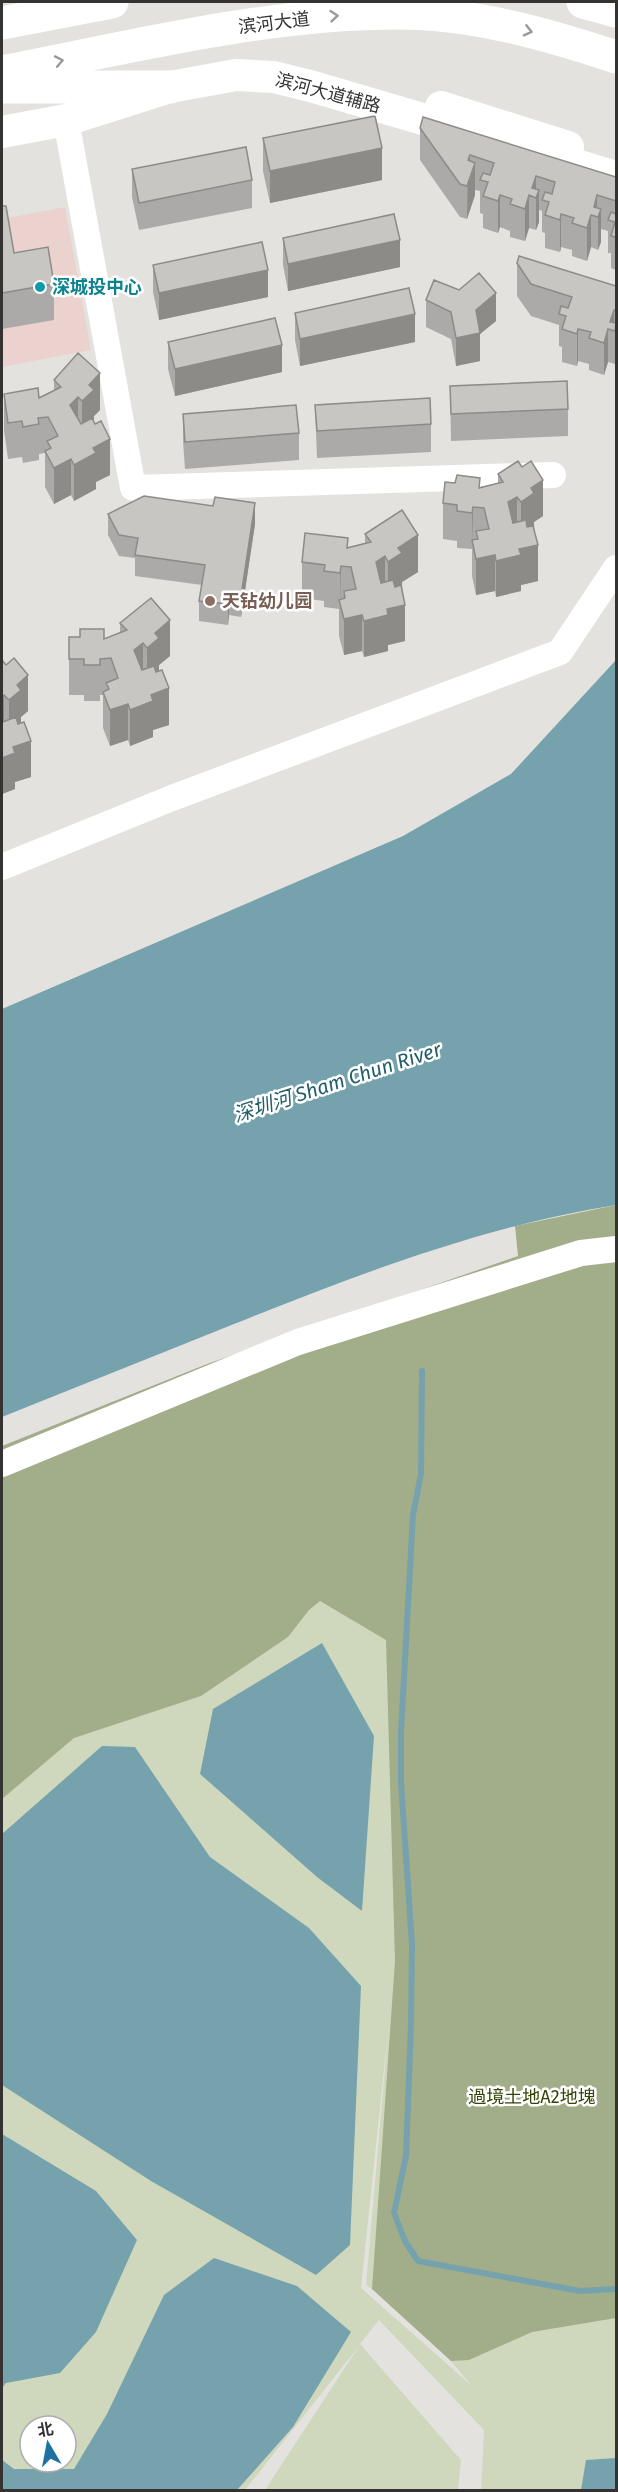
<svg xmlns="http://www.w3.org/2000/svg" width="618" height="2492" viewBox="0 0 618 2492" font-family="'Fira Sans','Noto Sans SC',sans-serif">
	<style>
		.commercial { fill: #ecd2ce }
		.green { fill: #cfd8bd; fill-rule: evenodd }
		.forest { fill: #a2ad8a }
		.water { fill: #76a2ad }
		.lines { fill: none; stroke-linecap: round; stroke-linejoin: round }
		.stream { stroke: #76a2ad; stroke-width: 6 }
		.minor { stroke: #fff; stroke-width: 26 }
		.major { stroke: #fff; stroke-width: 32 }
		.highway { stroke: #fff; stroke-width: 33 }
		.wall { fill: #acaaa8 }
		.shaded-wall { fill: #8c8b88 }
		.building { fill: #c8c6c3; stroke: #8c8b88; stroke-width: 1.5 }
		.oneway { stroke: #9a9998 }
		.culture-dot { fill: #0f9aa8; stroke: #fff; stroke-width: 2 }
		.education-dot { fill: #8d6e63; stroke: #fff; stroke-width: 2 }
		.labels { text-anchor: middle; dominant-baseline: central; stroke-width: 5; stroke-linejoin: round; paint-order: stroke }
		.street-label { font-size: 18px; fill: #343332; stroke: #fff }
		.culture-label { font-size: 18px; font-weight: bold; fill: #0d838f; stroke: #fff; text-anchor: start }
		.education-label { font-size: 18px; font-weight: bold; fill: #785e54; stroke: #fff; text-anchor: start }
		.park-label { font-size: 18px; fill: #364307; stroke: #fff }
		.water-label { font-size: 20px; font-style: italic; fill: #215e6a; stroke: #fff }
	</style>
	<rect width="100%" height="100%" fill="#e4e2df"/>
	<path class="commercial" d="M65 207 91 350 2 367V219Z"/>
	<path class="green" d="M616 1287V2490H481L484 2430 379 2320 360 2344 461 2460 458 2490H265L359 2346 245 2490H2V1497ZM389 2022 366 2285 415 2319 472 2386 361 2288ZM30 2426H66V2462H30Z"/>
	<path class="forest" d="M616 1205V2318L532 2332 469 2360 451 2361 372 2289 395 1961 386 1640 320 1601 309 1610 288 1637 201 1696 74 1738 2 1799V1446L207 1364 518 1256 515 1226Z"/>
	<path class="water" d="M616 660V1205C484 1226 359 1274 234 1324 157 1355 79 1386 2 1417V1009L403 836 511 774Z
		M322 1643 374 1736 362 1911 317 1877 200 1774 213 1709Z
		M102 1746 135 1747 210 1857 309 1928 361 1986 350 2245 316 2275 151 2181 2 2085V1834Z
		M2 2134 96 2191 137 2240 96 2332 60 2373 6 2383 2 2388Z
		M214 2258 297 2286 351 2332 293 2427 237 2490H2V2460L14 2469H74L107 2414 164 2295Z
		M616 2458V2490H581L586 2460Z"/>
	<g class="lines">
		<path class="stream" d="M422 1371 421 1474 413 1515 401 1732V1783L412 1944 411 2025 406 2156 394 2213 405 2241 418 2261 580 2291 616 2289"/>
		<path class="minor" d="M66 120 133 488 553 475
			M2 867 172 798 560 652 616 568
			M2 1464 298 1342 581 1253 616 1249"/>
		<path class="major" d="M441 107 568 147
			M2 132 66 120 170 87 236 75 274 77 314 87 463 131
			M540 154 616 177"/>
		<path class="highway" d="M583 2 616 11
			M2 23 112 2
			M2 72C132 47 265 13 398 13 473 13 546 34 616 57
			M2 87H170"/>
	</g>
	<path class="wall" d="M420 128 616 177V270L611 268V253H608V231L601 229V242L598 250 591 247 587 261 572 256V250L561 247 560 252 545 248V233L542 232V211L539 210V222L536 230 529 228 525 241 510 237V231L500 227 498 233 483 228V214L480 213V191L475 190V195L467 219 460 217 420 160Z
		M263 138 382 180 270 203 263 171Z
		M132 169 252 180V208L139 230 132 197Z
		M2 206 14 253 54 284V320L2 329Z
		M283 238 400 267 288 291 283 265Z
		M517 263 616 286V359L615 364 608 362 604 375 589 370V364L578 361 577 366 562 362V347L559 346V325L531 316 517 296Z
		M153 265 268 297 159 320 153 292Z
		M426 300 496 321 480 334V361L456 366 451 339 426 327Z
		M295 313 415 342 300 366 295 340Z
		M168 342 282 372 175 396 168 369Z
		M54 380 100 410 94 416V421L110 475 96 482V489L74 501 71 495 54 504 45 487V453L39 454V460L23 463 22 457 8 459 4 430V394L39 398 54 391Z
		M450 386 568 409V436L451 441Z
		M315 405 431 424V452L317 458Z
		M183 414 299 433V460L185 469 183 441Z
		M498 474 543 516 534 522 538 581 521 585V591L496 597 495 591 476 595 472 576V549L457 548V541L443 539V503L480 487 498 483Z
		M108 514 255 524 241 617 229 615 228 625 199 621V601L202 585 135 576V558L119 556 108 535Z
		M365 534 418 572 402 582 405 641 388 645V651L364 657 362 651 344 655 339 636V609L324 607V601L302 598V562L348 547 365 543Z
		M120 623 170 656 159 665V671L169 725 153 730V737L130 746 128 740 110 746 103 728V695H100V701H84V695H69V637L104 639 120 633Z
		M2 660 28 711 21 717V723L31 777 15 782V789L2 794Z"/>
	<path class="shaded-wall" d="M382 148V180L270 203V171Z
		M470 155V180L475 163V195L467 219 468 160Z
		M536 176V197L532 188Z
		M539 190V222L536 230V198Z
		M500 195V227L498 233V201Z
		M529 195V228L525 241V209Z
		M597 195V217L594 207Z
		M601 209V242L598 250V217Z
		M561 214V247L560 252V220Z
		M591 215V247L587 261V228Z
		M400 240V267L288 291V264Z
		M268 270V297L159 320V293Z
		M496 293V321L480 334V361L456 366V338L476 310Z
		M614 310V331L610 322Z
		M415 314V342L300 366V339Z
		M616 326V359L615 364V331Z
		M578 329V361L577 366V334Z
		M608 329V362L604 375V343Z
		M282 345V372L175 396V369Z
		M100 373V410L94 416V426L82 438V401L89 385Z
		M78 397V433L70 405Z
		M110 439V475L96 482V489L74 501V465L93 448Z
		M71 459V495L54 504V468Z
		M543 480V516L534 522V529L521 538V502L531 488Z
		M517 497V533L508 538V502Z
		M255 503V524L241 617V596Z
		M473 507V545L472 513Z
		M418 535V572L402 582V589L388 598V562L398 548Z
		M538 545V581L521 585V591L496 597V561L519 549Z
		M495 555V591L476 595V559Z
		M385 556V592L376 598V562Z
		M341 566 340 605V573Z
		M229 594V615L228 625V604Z
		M405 605V641L388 645V651L364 657V621L387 609Z
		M362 615V651L344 655V619Z
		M170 620V656L159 665V674L147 684V648L155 633Z
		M143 643V679L134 650Z
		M28 675V711L21 717V726L9 736V700L17 685Z
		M169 688V725L153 730V737L130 746V710L151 695Z
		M4 695V731L2 733V697Z
		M128 704V740L110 746V710Z
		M31 741V777L15 782V789L2 794V758L13 747Z"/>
	<path class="building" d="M375 116 382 148 270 171 263 138Z
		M423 117 616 177V201L597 195 594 207 601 209 598 217 591 215 587 228 572 223 574 218 561 214 560 220 545 215 549 202 542 200 545 192 552 194 555 182 536 176 532 188 539 190 536 198 529 195 525 209 510 204 512 199 500 195 498 201 483 196 488 182 480 180 483 173 490 175 494 163 470 155 468 160 475 163 467 186 460 184 420 128Z
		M246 147 252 180 139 203 132 169Z
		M2 206H6L14 253 48 247 54 284 2 293Z
		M611 212 616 214V237L611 236 615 222 608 220Z
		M394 214 400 240 288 264 283 238Z
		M262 242 268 270 159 293 153 265Z
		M519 256 616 286V310H614L610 322 616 323 615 331 608 329 604 343 589 338 591 332 578 329 577 334 562 329 566 316 559 314 561 306 568 308 572 297 531 284 517 263Z
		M479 273 496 293 476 310 480 333 456 338 451 312 426 300 434 280 459 290Z
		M409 288 415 314 300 339 295 313Z
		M275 318 282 345 175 369 168 342Z
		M78 353 100 373 89 385 94 390 82 401 78 397 70 405 81 424 92 418 95 424 101 421 110 439 93 448 96 453 74 465 71 459 54 468 45 451 51 448 47 441 58 436 48 417 38 418 39 424 23 427 22 421 8 423 4 394 38 388 39 398 61 387 54 380Z
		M567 381 568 409 451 414 450 386Z
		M430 398 431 424 317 431 315 405Z
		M296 405 299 433 185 442 183 414Z
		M518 461 522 467 531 461 543 480 531 488 534 493 521 502 517 497 508 502 513 523 526 520 527 527 533 526 538 545 519 549 521 555 496 561 495 555 476 559 472 540 478 539 476 531 489 529 484 508 473 507 472 513 457 511V505L443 503 445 482 455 483 457 475 480 478 479 488 503 482 498 474Z
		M144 496 213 506 215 497 255 503 241 596 229 594 228 604 199 601 205 565 135 555 138 538 119 535 108 514Z
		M402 510 418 535 398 548 402 553 388 562 385 556 376 562 381 583 393 580 395 587 401 585 405 605 387 609 388 615 364 621 362 615 344 619 339 600 345 598 344 591 356 589 351 567 341 566 340 573 324 571 325 565 302 562 305 533 348 538 347 548 371 542 365 534Z
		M151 598 170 620 155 633 159 638 147 648 143 643 134 650 142 670 154 666 156 672 162 670 169 688 151 695 153 701 130 710 128 704 110 710 103 692 109 689 106 683 118 678 111 658 100 659V665H84V659H69V637H80V629H104V639L127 630 120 623Z
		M14 658 28 675 17 685 21 690 9 700 4 695 2 697V660L6 665Z
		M2 716 3 722 16 717 18 724 24 722 31 741 13 747 15 753 2 758Z"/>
	<defs><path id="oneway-chevron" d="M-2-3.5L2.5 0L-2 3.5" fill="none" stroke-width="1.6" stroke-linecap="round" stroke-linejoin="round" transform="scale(1.5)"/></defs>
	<g class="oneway">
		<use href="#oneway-chevron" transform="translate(334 16) rotate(-5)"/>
		<use href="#oneway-chevron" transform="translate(528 31) rotate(14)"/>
		<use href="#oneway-chevron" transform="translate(59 61) rotate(-11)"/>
	</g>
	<circle class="culture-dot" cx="40" cy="287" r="6"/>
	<circle class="education-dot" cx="210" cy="601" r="6"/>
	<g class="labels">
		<g class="street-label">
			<text transform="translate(274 23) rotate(-7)">滨河大道</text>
			<text transform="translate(328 93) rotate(15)">滨河大道辅路</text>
		</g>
		<g class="culture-label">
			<text x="52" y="287">深城投中心</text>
		</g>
		<g class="education-label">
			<text x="222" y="601">天钻幼儿园</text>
		</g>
		<g class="park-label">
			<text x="532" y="2097">過境土地A2地塊</text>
		</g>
		<g class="water-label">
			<text transform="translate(337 1082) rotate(-18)">深圳河 Sham Chun River</text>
		</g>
	</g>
	<rect width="618" height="2492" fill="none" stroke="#343332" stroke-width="6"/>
	<g transform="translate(48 2444) rotate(350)"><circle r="28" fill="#ffffff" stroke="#aeadad" stroke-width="1.5"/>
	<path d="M0-4.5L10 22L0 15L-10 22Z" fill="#1d72a2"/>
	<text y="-9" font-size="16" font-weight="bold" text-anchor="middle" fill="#343332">北</text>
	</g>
</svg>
